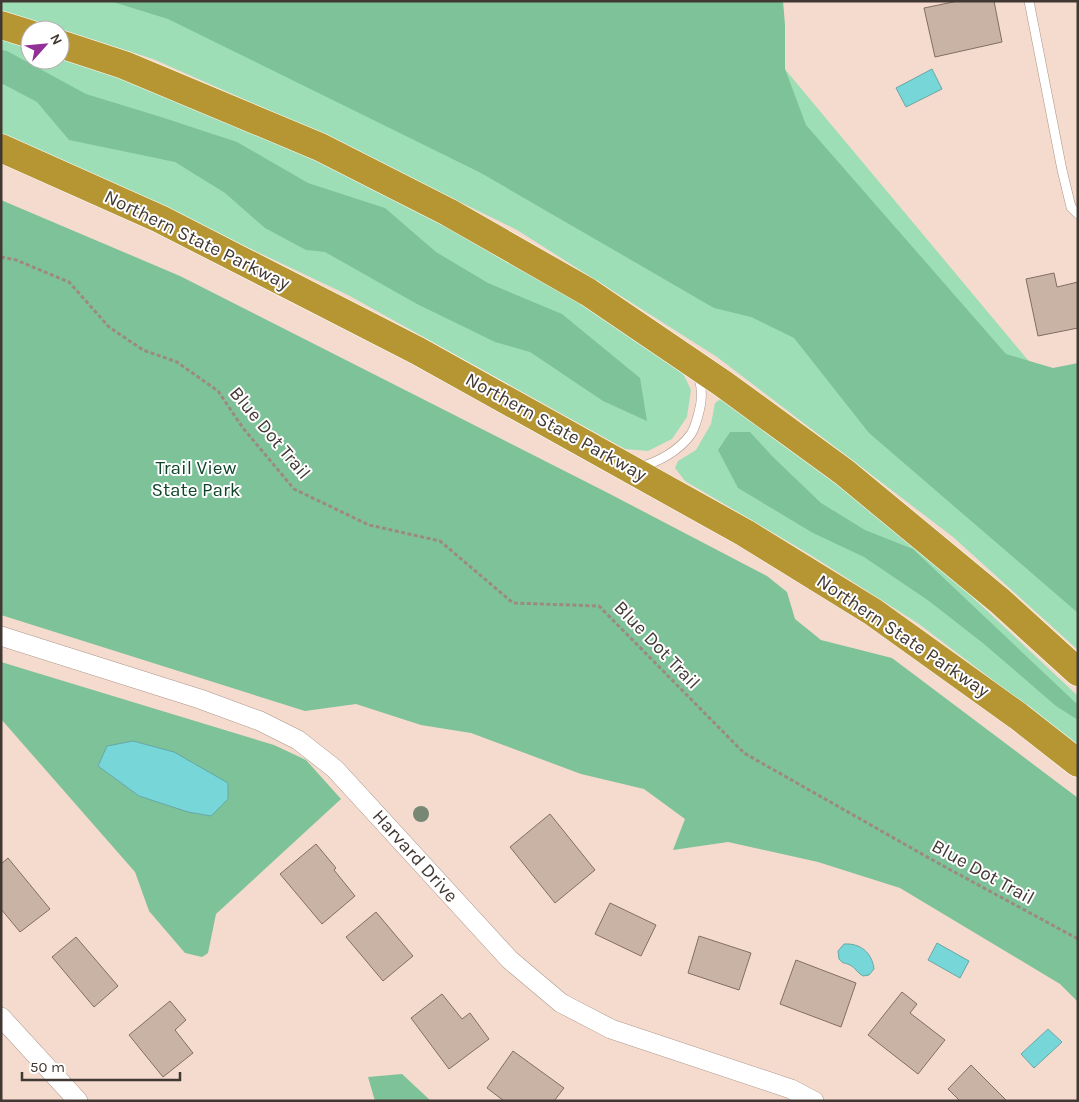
<svg xmlns="http://www.w3.org/2000/svg" width="1079" height="1102" viewBox="0 0 1079 1102" font-family="Karla,sans-serif">
	<style>
		.green { fill: #9edeb7 }
		.forest { fill: #7ec299 }
		.water { fill: #77d6d8; stroke: #67a7a6 }
		.building { fill: #c9b3a4; stroke: #826e60 }
		.lines { fill: none; stroke-linecap: round; stroke-linejoin: round }
		.service-casing { stroke: #ac9689; stroke-width: 10 }
		.minor-casing { stroke: #ac9689; stroke-width: 20 }
		.motorway-casing { stroke: #fff; stroke-width: 29 }
		.path { stroke: #9c8a81; stroke-width: 3; stroke-dasharray: 4 2.5; stroke-linecap: butt }
		.service { stroke: #fff; stroke-width: 9 }
		.minor { stroke: #fff; stroke-width: 19 }
		.motorway { stroke: #b59633; stroke-width: 28 }
		.tree { fill: #768874 }
		.labels { text-anchor: middle; dominant-baseline: central; stroke-width: 4; stroke-linejoin: round; paint-order: stroke }
		.street-label { font-size: 19px; fill: #423833; stroke: #fff }
		.park-label { font-size: 19px; fill: #0f452b; stroke: #fff }
	</style>
	<rect width="100%" height="100%" fill="#f4dbce"/>
	<path class="green" d="M1 1H728L1078 420V650L953 537 717 357 517 230 307 127 153 59 1 10Z
		M1 39 30 48V60H60V58L131 81 290 146 433 216 653 344 679 365 691 390 687 417 672 439 648 451 625 449 348 295 78 167 1 135Z
		M722 398 732 402 859 500 952 578 1078 696V745L919 624 809 554 685 481 675 468 678 461 696 450 711 424 715 403Z"/>
	<path class="forest" d="M110 1H783L785 25V69L806 125 1006 354 1053 368 1078 363V613L869 433 794 338 751 317 714 308 481 173 168 19Z
		M1 50 7 51 86 94 161 117 237 142 308 183 385 208 436 252 488 283 562 314 640 378 647 421 603 401 530 352 495 342 417 304 325 252 306 250 265 228 225 193 175 162 69 140 37 102 1 83Z
		M1 200 180 276 608 493 767 576 787 592 795 619 821 640 892 658 1078 798V1002L1060 984 900 888 818 862 728 842 673 850 685 819 644 789 581 774 471 733 421 725 356 704 305 711 1 615Z
		M730 432H750L772 456 821 503 865 530 913 549 1078 705V720L1056 706 984 644 929 601 864 557 813 533 738 488 718 450Z
		M1 662 274 745 306 760 341 799 216 914 208 953 202 957 185 953 149 911 135 872 1 719Z
		M402 1074 431 1101H375L368 1077Z"/>
	<path class="water" d="M932 69 942 89 906 107 896 88Z
		M133 741 174 752 228 783V799L211 816 188 812 139 796 98 766 107 746Z
		M937 943 969 961 960 978 928 960Z
		M844 944C861 943 872 953 874 969L869 975 863 976C857 973 855 967 850 965 844 962 844 965 839 959L838 951Z
		M1048 1029 1062 1042 1034 1068 1021 1054Z"/>
	<path class="building" d="M958 1H994L1002 42 935 57 924 8Z
		M1054 273 1057 287 1078 282V328L1038 336 1026 279Z
		M550 814 595 870 555 903 510 847Z
		M316 844 336 868 334 870 355 896 322 924 280 874Z
		M8 858 50 909 20 932 1 909V864Z
		M610 903 656 925 641 956 595 934Z
		M376 912 413 956 383 981 346 937Z
		M699 936 751 953 739 990 688 973Z
		M76 937 118 986 94 1007 52 957Z
		M796 960 856 983 841 1027 780 1004Z
		M902 992 917 1004 910 1013 945 1040 918 1074 868 1035Z
		M442 994 462 1019 470 1013 489 1039 449 1069 411 1018Z
		M170 1001 186 1020 175 1030 193 1053 163 1077 129 1035Z
		M513 1051 564 1088 554 1101H504L487 1088Z
		M971 1065 1007 1101H960L948 1089Z"/>
	<g class="lines">
		<g class="service-casing">
			<path id="service" d="M1029 1 1062 170 1071 207 1078 214
				M640 467C658 462 679 451 691 434 695 428 697 420 699 412 701 405 702 397 701 389 701 384 699 379 698 374"/>
		</g>
		<g class="minor-casing">
			<path id="minor" d="M1 636 200 699 260 721 298 740 335 769 510 960 561 1003 611 1029 791 1089 814 1101
				M1 1017 78 1101"/>
		</g>
		<g class="motorway-casing">
			<path id="motorway" d="M1 25 30 34
				M60 44 124 65 320 147 448 212 588 292 722 383 844 472 1000 601 1078 672
				M1 148 160 219 418 351 745 533 873 612 1018 716 1078 763"/>
		</g>
		<path class="path" d="M1 257 16 260 69 282 109 327 143 350 177 362 218 391 243 428 294 489 369 525 440 541 513 603 599 606 744 753 936 862 1078 939"/>
		<use href="#service" class="service"/>
		<use href="#minor" class="minor"/>
		<use href="#motorway" class="motorway"/>
	</g>
	<circle class="tree" cx="421" cy="814" r="8"/>
	<g class="labels">
		<g class="street-label">
			<text transform="translate(197 240) rotate(26)">Northern State Parkway</text>
			<text transform="translate(556 427) rotate(29)">Northern State Parkway</text>
			<text transform="translate(270 433) rotate(50)">Blue Dot Trail</text>
			<text transform="translate(903 636) rotate(34)">Northern State Parkway</text>
			<text transform="translate(657 645) rotate(46)">Blue Dot Trail</text>
			<text transform="translate(415 856) rotate(48)">Harvard Drive</text>
			<text transform="translate(983 872) rotate(29)">Blue Dot Trail</text>
		</g>
		<g class="park-label">
			<text x="196" y="468">Trail View<tspan x="196" dy="22">State Park</tspan></text>
		</g>
	</g>
	<rect width="1079" height="1102" fill="none" stroke="#423833" stroke-width="5"/>
	<g transform="translate(45 45) rotate(63)"><circle r="24" fill="#ffffff" stroke="#b3afad"/>
	<path d="M0-4L9 19L0 12L-9 19Z" fill="#913097"/>
	<text y="-8" font-size="14" font-weight="bold" text-anchor="middle" fill="#423833">N</text>
	</g>
	<path d="M22 1072v8h158v-8" fill="none" stroke="#423833" stroke-width="2.5"/>
	<text x="30" y="1072" font-size="15" fill="#423833" stroke="#ffffff" stroke-width="4" paint-order="stroke">50 m</text>
</svg>
